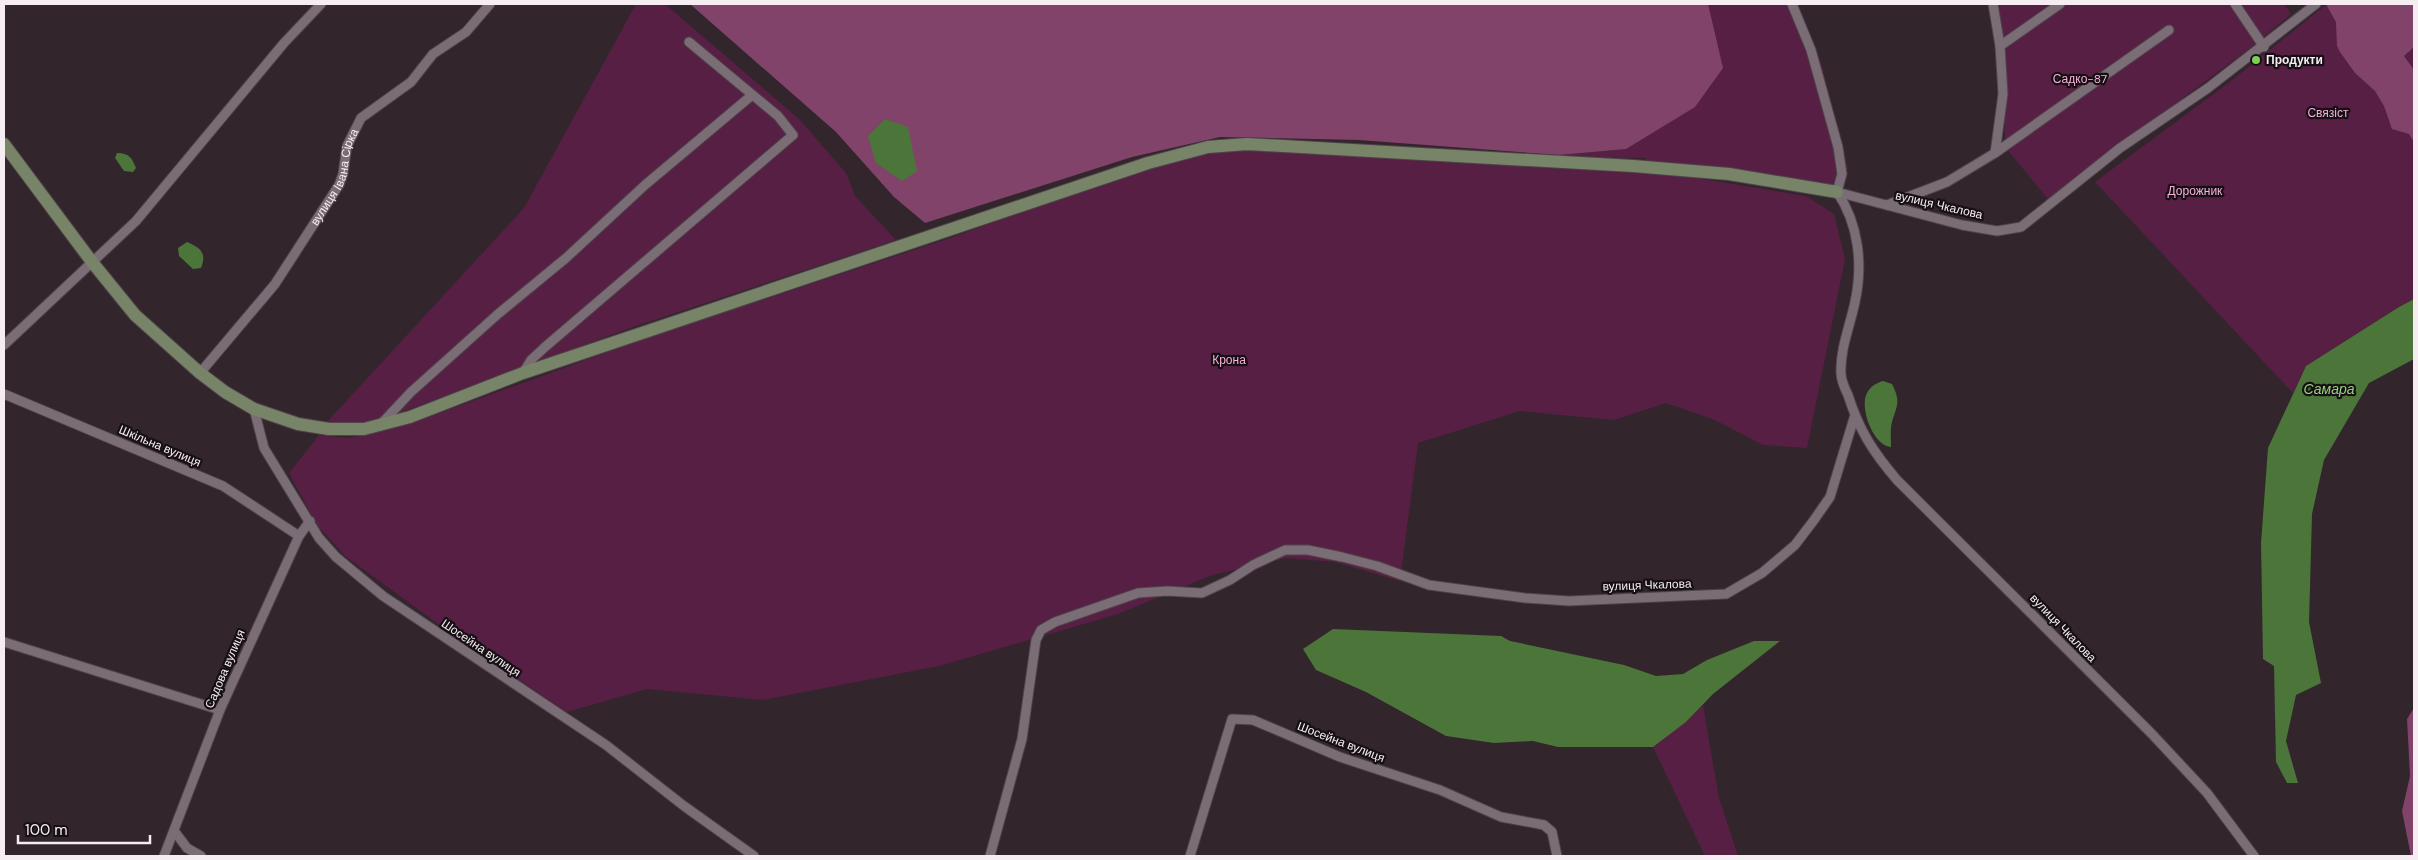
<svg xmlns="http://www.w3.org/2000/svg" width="2418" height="860" viewBox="0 0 2418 860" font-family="'DM Sans',sans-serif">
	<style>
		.green { fill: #581f44 }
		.forest { fill: #81436a }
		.water { fill: #4c753a }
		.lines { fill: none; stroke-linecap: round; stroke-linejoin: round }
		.street-casing { stroke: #4e444a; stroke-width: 11 }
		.secondary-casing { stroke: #4e444a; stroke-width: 14 }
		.street { stroke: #7b6d75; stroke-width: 9 }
		.secondary { stroke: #778468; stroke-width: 12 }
		.poi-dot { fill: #7cd155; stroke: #161014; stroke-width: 2 }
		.labels { text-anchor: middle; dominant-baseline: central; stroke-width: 4.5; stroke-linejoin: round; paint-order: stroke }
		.poi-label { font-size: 12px; font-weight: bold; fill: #f5edf1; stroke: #161014; text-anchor: start }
		.park-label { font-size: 12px; fill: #f9afda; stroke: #161014 }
		.street-label { font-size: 12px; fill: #f5edf1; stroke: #161014 }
		.water-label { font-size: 14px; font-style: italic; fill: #96d27e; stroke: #161014 }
	</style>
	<rect width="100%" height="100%" fill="#32252c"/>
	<path class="green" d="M636 4H665L800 120 846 173 855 196 896 240 633 327 366 425 326 423 524 208Z
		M1708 4H1798L1822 66 1848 169 1834 188 1641 164 1646 158 1556 159 1559 155 1626 149Z
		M1996 4H2284L2291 14 2254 45 2048 199 2005 147 2004 57Z
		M2327 4H2414V299L2399 307 2306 366 2293 393 2095 182 2231 81Z
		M1234 149 1684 176 1806 196 1834 214 1845 259 1807 448 1763 445 1715 420 1666 403 1614 420 1520 411 1418 443 1400 581 1335 562 1286 558 1212 575 1118 614 939 666 763 700 647 689 567 712 460 640 345 556 317 525 289 473 319 435 348 438 403 426 647 338 956 236 1056 199 1166 163Z
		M1703 705 1719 798 1738 856H1705L1653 747 1686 722Z"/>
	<path class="forest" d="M690 4H1708L1723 68 1695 107 1626 149 1559 155 1359 140 1220 137 1132 157 925 223 894 197 836 132Z
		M2329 4H2414V47L2404 56 2414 70V142L2409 134 2392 129 2384 106 2375 91 2355 73 2340 52 2337 46 2336 22 2327 6Z
		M2414 708V856H2411L2402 811 2410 776 2407 719Z"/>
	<path class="water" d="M885 119 908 127 917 171 902 181 876 163 868 136Z
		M117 153C129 153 132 158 136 168L133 172 124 171 115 158Z
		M187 242C201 248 207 253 201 268L193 269 179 256 178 248Z
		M2414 299V359L2369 383 2324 460 2312 514 2309 622 2321 683 2296 695 2286 741 2298 783H2287L2276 762 2274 666 2263 659 2261 543 2268 448 2306 366 2399 307Z
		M1883 381 1892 384C1901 402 1897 405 1892 422 1890 430 1891 439 1891 447 1873 446 1859 407 1867 393 1870 387 1876 383 1883 381Z
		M1333 629 1501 636 1510 641 1624 665 1656 676 1683 674 1707 660 1754 641H1780L1713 694 1686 722 1653 747H1558L1533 741 1494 743 1446 736 1366 692 1316 670 1303 649Z"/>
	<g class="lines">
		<g class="street-casing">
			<g id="street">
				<path d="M1792 4 1811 50 1838 147 1842 174 1837 192"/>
				<path d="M1993 4 2000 46"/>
				<path d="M2235 4 2264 47"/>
				<path d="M1995 153 2169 30"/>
				<path d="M1837 192C1859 224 1863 265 1855 302 1850 326 1840 349 1841 373 1841 380 1845 389 1848 395 1859 430 1873 452 1897 480L2151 733 2207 793 2254 856"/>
				<path d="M1837 192 1962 225 1997 231 2021 227 2120 148 2208 88 2316 4"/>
				<path d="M1887 205 1947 182 1995 153 2003 94 2000 46 2060 4"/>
				<path d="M4 345 136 221 284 43 321 4"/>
				<path id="s1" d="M200 373 275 284 339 185 343 174 347 146 361 118 411 82 433 54 466 32 490 4"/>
				<path d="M523 373 531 360 545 347 793 135 778 116 689 42"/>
				<path d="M4 394 223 486 299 536"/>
				<path d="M254 409 264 448 319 538 336 557 383 596 606 745 684 806 754 856"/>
				<path d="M380 425 411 392 498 314 566 258 645 185 751 96"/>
				<path d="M4 642 220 710"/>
				<path d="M175 832 187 848 201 856"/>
				<path d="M164 856 220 710 299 536 310 521"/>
				<path d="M990 856 1022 739 1036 640 1041 630 1055 622 1138 593 1167 591 1202 593 1230 580 1253 565 1285 550H1308L1342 557 1377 566 1429 585 1525 598 1569 601 1726 594 1762 573 1795 545 1814 520 1830 497 1854 418"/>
				<path d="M1190 856 1232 719 1253 720 1340 757 1440 790 1501 817 1544 825 1552 832 1557 856"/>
			</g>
		</g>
		<g class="secondary-casing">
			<path id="secondary" d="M4 144 92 262 135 315 200 373 225 392 254 409 298 424 329 429H364L410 417 523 373 1148 163 1208 147 1247 144 1633 166 1729 174 1837 192"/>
		</g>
		<use href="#street" class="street"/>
		<use href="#secondary" class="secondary"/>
	</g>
	<circle class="poi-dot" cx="2256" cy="60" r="5"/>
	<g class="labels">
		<g class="poi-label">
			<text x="2266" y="60">Продукти</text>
		</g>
		<g class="park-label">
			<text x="2080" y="79">Садко-87</text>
			<text x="2328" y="113">Связіст</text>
			<text x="2195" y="191">Дорожник</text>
			<text x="1229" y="360">Крона</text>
		</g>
		<g class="street-label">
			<text stroke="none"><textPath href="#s1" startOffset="240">вулиця Івана Сірка</textPath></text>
			<text transform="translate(1939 205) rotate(13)">вулиця Чкалова</text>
			<text transform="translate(160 446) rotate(23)">Шкільна вулиця</text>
			<text transform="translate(1647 585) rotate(-2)">вулиця Чкалова</text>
			<text transform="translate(2063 628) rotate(46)">вулиця Чкалова</text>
			<text transform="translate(481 648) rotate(34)">Шосейна вулиця</text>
			<text transform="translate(225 669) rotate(-67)">Садова вулиця</text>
			<text transform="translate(1341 742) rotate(21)">Шосейна вулиця</text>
		</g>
		<g class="water-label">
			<text x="2329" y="389">Самара</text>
		</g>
	</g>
	<rect width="2418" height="860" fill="none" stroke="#f5edf1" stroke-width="10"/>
	<path d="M18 835v8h132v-8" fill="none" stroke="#f5edf1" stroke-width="2.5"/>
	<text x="25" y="835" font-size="15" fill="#f5edf1" stroke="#161014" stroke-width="4" paint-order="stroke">100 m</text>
</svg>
